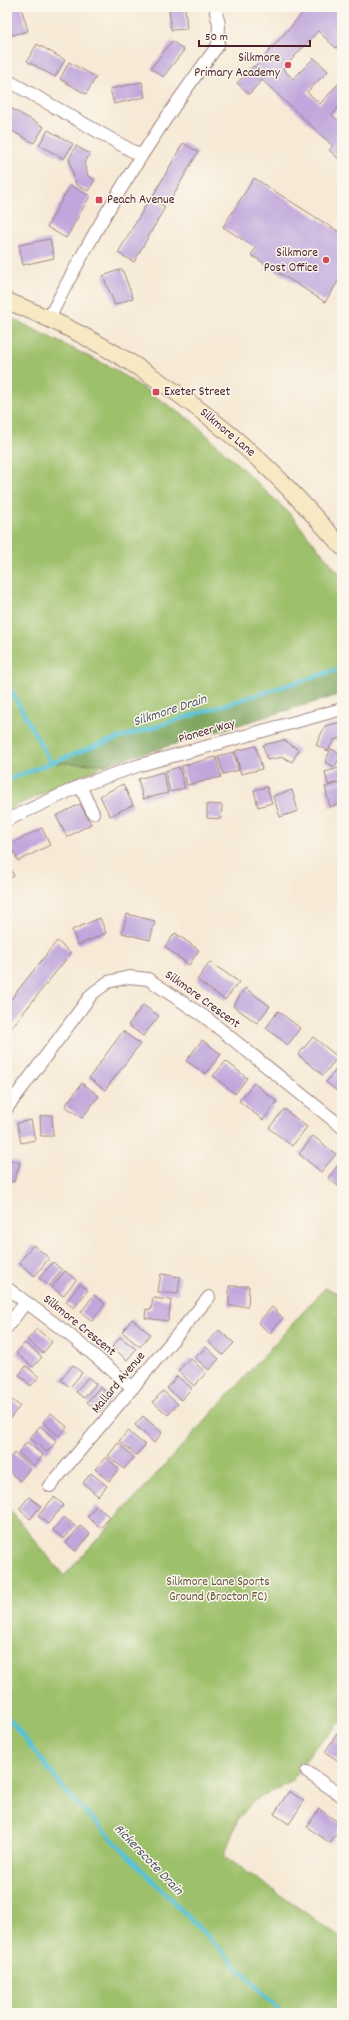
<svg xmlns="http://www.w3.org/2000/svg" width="349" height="2020" viewBox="0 0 349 2020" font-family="Dekko,sans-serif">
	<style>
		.green { fill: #9dc06a; stroke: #74704a }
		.forest { fill: #7ea65e; stroke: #646244 }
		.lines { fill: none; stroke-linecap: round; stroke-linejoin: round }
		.stream { stroke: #59c2d5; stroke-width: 4.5 }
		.building { fill: #bfa6dc }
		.street-casing { stroke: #a08480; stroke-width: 14 }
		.secondary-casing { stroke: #a08480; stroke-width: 18 }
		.street { stroke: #fff; stroke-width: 12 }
		.secondary { stroke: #f6e9c3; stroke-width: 16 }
		.poi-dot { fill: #d1495b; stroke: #fbf7ec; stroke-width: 1.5 }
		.labels { text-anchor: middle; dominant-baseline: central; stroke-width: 3; stroke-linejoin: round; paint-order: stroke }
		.poi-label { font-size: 13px; fill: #4a1f2b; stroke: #fbf7ec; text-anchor: end }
		.street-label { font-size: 13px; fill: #4a1f2b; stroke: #fbf7ec }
		.park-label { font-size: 13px; fill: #675741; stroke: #fbf7ec }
		.water-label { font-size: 14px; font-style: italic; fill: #4f5866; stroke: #fbf7ec }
	</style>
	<rect width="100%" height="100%" fill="#fbf7ec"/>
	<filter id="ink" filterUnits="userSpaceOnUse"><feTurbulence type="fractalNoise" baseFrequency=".025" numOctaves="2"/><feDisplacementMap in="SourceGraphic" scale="8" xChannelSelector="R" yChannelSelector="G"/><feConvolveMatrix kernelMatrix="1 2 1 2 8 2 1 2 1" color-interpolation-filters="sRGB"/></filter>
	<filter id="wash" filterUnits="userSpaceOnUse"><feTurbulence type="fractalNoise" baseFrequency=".012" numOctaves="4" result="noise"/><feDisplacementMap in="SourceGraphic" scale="16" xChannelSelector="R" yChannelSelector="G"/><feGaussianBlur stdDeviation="0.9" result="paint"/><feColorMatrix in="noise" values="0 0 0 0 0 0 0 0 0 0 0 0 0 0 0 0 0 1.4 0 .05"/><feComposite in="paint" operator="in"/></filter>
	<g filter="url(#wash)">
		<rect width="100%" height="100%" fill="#f6e9d5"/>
		<path class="green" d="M7 316 114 369 192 421 290 514 342 577V668L100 744 52 762 108 764 7 810Z
			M325 1288 342 1295V1721L312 1751 291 1782 253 1801 238 1819 224 1856 342 1938V2013H15L7 1996V1503L9 1509 64 1576Z"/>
		<path class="forest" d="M342 668V694L108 764 51 763 100 744Z"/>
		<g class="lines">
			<path class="stream" d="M7 683 51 763
				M7 780 100 744 342 668
				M7 1716 68 1794 282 2013"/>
		</g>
		<g id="blocks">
			<path class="building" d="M21 7 28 31 12 35 7 17V8Z
				M169 7H185L187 29 171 30Z
				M308 7H342V41L336 48 318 31 283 69 293 79 314 58 328 71 307 92 320 104 339 83 342 86V104L332 115 342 124V162L329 150 333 146 262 80 249 94 237 83 253 66 255 67Z
				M172 41 184 50 163 77 151 68Z
				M37 44 65 60 55 77 27 61Z
				M69 62 96 77 86 94 60 79Z
				M142 82 145 97 114 104 110 89Z
				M7 106 44 127 34 143 7 128Z
				M48 130 73 144 64 159 39 145Z
				M183 143 198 152 168 204 153 196Z
				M76 146 90 154 84 163 88 176 95 180 88 191 76 185 69 159Z
				M254 178 342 234V275L325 302 251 255 256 248 223 227Z
				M70 185 90 196 66 238 47 227Z
				M150 198 165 207 134 262 118 253Z
				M50 239 54 258 23 265 19 245Z
				M122 269 133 298 115 305 103 276Z
				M342 722V738L334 740 328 751 316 745 325 726Z
				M284 740 299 750 292 762 283 757 267 760 263 745Z
				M256 746 262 769 241 774 235 751Z
				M331 749 341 754 335 767 325 762Z
				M234 752 239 770 223 774 218 756Z
				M216 757 221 777 187 785 182 766Z
				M179 767 185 788 170 792 165 771Z
				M342 767V781L328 785 325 772Z
				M163 772 168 793 143 799 138 779Z
				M342 782V803L330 807 325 787Z
				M123 784 133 805 110 816 100 796Z
				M267 787 272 803 258 807 254 790Z
				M292 790 298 811 280 817 273 796Z
				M80 804 91 824 67 837 56 816Z
				M207 804 222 805 221 819 207 818Z
				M42 828 50 845 18 861 10 844Z
				M7 862 14 876 7 879Z
				M127 914 155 921 150 940 122 933Z
				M100 918 106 933 78 945 72 930Z
				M175 933 199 950 189 965 165 947Z
				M57 941 71 953 12 1027 7 1023V1004Z
				M210 962 239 982 225 1000 197 980Z
				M245 988 270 1006 257 1023 233 1006Z
				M143 1005 159 1016 143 1036 128 1025Z
				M278 1011 300 1028 288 1045 266 1028Z
				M123 1031 140 1044 105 1090 89 1078Z
				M313 1037 338 1057 323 1075 298 1055Z
				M202 1040 221 1054 206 1074 186 1061Z
				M226 1061 247 1078 235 1094 213 1076Z
				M342 1062V1095L326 1082Z
				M82 1083 99 1096 82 1118 65 1106Z
				M254 1083 277 1102 263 1120 239 1101Z
				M284 1109 307 1127 292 1146 269 1128Z
				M52 1115 53 1136H41L40 1116Z
				M31 1120 35 1140 21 1143 17 1123Z
				M313 1136 336 1154 321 1172 299 1154Z
				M7 1159 20 1163 14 1182 7 1180Z
				M342 1160V1189L328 1178Z
				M33 1245 49 1258 35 1276 19 1263Z
				M53 1262 62 1270 49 1286 39 1278Z
				M65 1271 76 1280 63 1296 52 1287Z
				M161 1274 180 1277 178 1294 158 1292Z
				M80 1284 88 1290 74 1308 66 1302Z
				M229 1286H249L248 1306H229Z
				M94 1295 105 1304 92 1321 81 1312Z
				M153 1298 171 1300 168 1321 145 1318 146 1309 151 1310Z
				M272 1307 283 1318 270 1333 258 1323Z
				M132 1319 150 1334 140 1347 122 1332Z
				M37 1329 52 1342 43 1353 27 1340Z
				M219 1330 234 1343 223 1355 208 1342Z
				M120 1337 136 1349 127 1360 112 1347Z
				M25 1343 42 1357 33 1367 16 1353Z
				M206 1347 219 1359 209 1370 195 1358Z
				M190 1358 206 1373 194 1386 178 1371Z
				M73 1365 82 1373 70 1387 61 1380Z
				M26 1366 39 1377 31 1386 19 1375Z
				M177 1376 192 1388 181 1400 167 1388Z
				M88 1377 96 1384 84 1398 76 1392Z
				M100 1387 112 1397 99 1412 87 1402Z
				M163 1391 178 1404 168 1415 153 1402Z
				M7 1396 20 1406 7 1422Z
				M51 1413 67 1427 59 1436 43 1422Z
				M143 1416 162 1433 154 1443 135 1425Z
				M40 1426 57 1441 47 1452 30 1438Z
				M128 1431 145 1445 136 1455 119 1441Z
				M27 1442 43 1455 34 1466 18 1453Z
				M118 1443 134 1457 124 1469 108 1456Z
				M14 1453 31 1467 20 1481 7 1470V1462Z
				M106 1457 119 1469 109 1481 95 1469Z
				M91 1473 107 1486 98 1496 83 1483Z
				M29 1497 41 1506 30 1519 19 1509Z
				M54 1497 64 1505 48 1524 38 1516Z
				M96 1506 110 1517 101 1528 87 1517Z
				M64 1517 75 1526 64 1539 53 1530Z
				M80 1526 90 1534 76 1551 66 1543Z
				M339 1731 342 1733V1763L325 1752Z
				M289 1791 304 1801 289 1824 274 1814Z
				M319 1809 342 1825 330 1843 307 1827Z"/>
		</g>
	</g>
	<g filter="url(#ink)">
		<use href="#blocks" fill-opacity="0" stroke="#a08480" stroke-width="1"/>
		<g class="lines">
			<g class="street-casing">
				<path id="street" d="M7 80 141 156
					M49 318C97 223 154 131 218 45L219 24 216 13 217 7
					M80 786 93 813
					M7 820 80 786 140 765 342 709
					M7 1108 92 994 108 982 129 977 148 979 205 1017 342 1127
					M7 1288 66 1332 133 1388
					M7 1327 26 1302
					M50 1486 209 1297
					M307 1772 342 1796"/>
			</g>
			<g class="secondary-casing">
				<path id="secondary" d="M7 301C104 339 195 398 270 470 295 494 319 521 342 547"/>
			</g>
			<use href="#street" class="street"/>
			<use href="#secondary" class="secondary"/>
		</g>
	</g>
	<g class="poi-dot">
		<circle cx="288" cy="65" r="4"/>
		<rect x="95" y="196" width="8" height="8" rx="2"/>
		<circle cx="326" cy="260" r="4"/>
		<rect x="152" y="388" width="8" height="8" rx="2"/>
	</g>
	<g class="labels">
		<g class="poi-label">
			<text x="280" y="58">Silkmore<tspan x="280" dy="15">Primary Academy</tspan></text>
			<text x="107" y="200" text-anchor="start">Peach Avenue</text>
			<text x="318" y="253">Silkmore<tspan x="318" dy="15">Post Office</tspan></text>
			<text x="164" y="392" text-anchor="start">Exeter Street</text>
		</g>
		<g class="street-label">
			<text transform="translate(227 433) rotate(40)">Silkmore Lane</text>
			<text transform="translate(207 732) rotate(-16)">Pioneer Way</text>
			<text transform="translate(202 1000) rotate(36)">Silkmore Crescent</text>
			<text transform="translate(79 1326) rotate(39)">Silkmore Crescent</text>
			<text transform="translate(119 1383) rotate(-50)">Mallard Avenue</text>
		</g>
		<g class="park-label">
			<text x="218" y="1582">Silkmore Lane Sports<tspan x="218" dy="15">Ground (Brocton FC)</tspan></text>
		</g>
		<g class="water-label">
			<text transform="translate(170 711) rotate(-18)">Silkmore Drain</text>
			<text transform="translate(148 1860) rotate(46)">Rickerscote Drain</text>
		</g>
	</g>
	<rect width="349" height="2020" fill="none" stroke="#fbf7ec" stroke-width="24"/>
	<path d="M199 40v6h111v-6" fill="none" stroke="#4a1f2b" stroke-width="2"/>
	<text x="205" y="40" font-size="12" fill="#4a1f2b" stroke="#fbf7ec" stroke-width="3" paint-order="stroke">50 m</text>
</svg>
